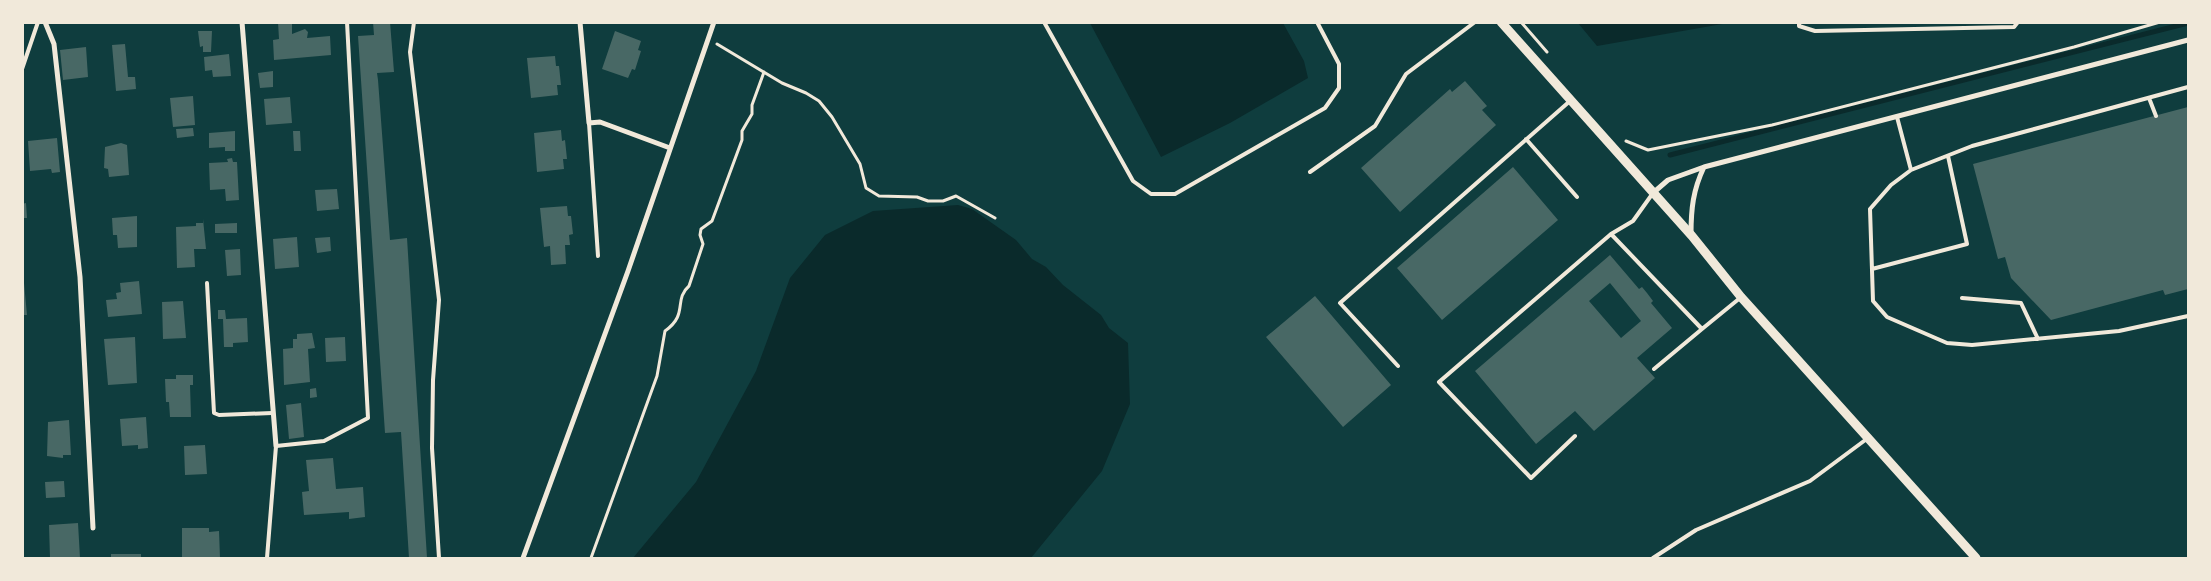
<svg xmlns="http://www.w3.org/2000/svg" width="2211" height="581" viewBox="0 0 2211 581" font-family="Inter,sans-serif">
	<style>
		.water { fill: #0a2a2b }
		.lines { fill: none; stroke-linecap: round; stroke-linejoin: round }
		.stream { stroke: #0a2a2b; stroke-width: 5 }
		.building { fill: #486865; fill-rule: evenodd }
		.path { stroke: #f1e9da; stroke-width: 3 }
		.service { stroke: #f1e9da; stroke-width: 4 }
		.minor { stroke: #f1e9da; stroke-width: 5 }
		.tertiary { stroke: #f1e9da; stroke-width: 9 }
	</style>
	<rect width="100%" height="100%" fill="#0f3d3e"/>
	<path class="water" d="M1090 23H1283L1304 61 1308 78 1230 123 1161 157Z
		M1578 23H1728L1597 46Z
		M958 205 972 209 1016 240 1032 259 1046 267 1063 285 1101 315 1109 328 1128 343 1130 404 1102 471 1031 558H633L696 482 756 371 790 278 825 235 873 211Z"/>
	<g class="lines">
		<path class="stream" d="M1670 155 2188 23"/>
	</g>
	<path class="building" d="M278 22H292V34L305 29 308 32 307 38 330 36 331 55 274 60 273 40 279 39Z
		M373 22H390L394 72 377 73 378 80 390 240 407 238 427 558H409L401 432 385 433 358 36 374 35Z
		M198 31H212L211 52H203V46L200 47Z
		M615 31 641 41 638 50 641 51 635 70 632 69 628 78 602 69Z
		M125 44 128 77H135L136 89 116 91 112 45Z
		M86 47 88 77 63 80 60 50Z
		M229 54 231 76 213 77 212 70 205 71 204 57Z
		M555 56 556 66H559L561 85H557L558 95 531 98 527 58Z
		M273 71V87L260 88 258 73Z
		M1465 81 1487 106 1482 110 1496 125 1400 212 1361 168 1450 89 1452 92Z
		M193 96 195 125 173 127 170 98Z
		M290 97 292 123 266 125 264 99Z
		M2188 107V289L2165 295 2163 290 2051 320 2011 278 2005 257 1998 259 1973 164Z
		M193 128 194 136 177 138 176 129Z
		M561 130 562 141 565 140 567 159H563L564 169 537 172 534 133Z
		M235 131V151H225V147L209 148V133Z
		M293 131H300L301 151H294Z
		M57 138 60 172 52 173 51 169 30 171 28 141Z
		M121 143 127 145 129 175 109 177 108 169 104 168 105 147Z
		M232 158 233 162H237L239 200 226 201 225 189 210 190 209 163 228 162 227 159Z
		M1513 167 1558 220 1442 320 1397 268Z
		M337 189 339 209 317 211 315 190Z
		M26 203 27 218H22V204Z
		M567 206 568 216H571L573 234 569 235 570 245H565L566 264 551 265 550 246 544 247 540 208Z
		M137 216V247L118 248 117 235H113L112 218Z
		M203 219 206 249H194L195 267 177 268 176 227 196 226V223H203Z
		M237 223V233H215V224Z
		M297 237 299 267 275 269 273 239Z
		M330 237 331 251 317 253 315 238Z
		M240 249 241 275 227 276 225 250Z
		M1610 255 1639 289 1642 287 1647 293 1653 301 1651 303 1672 328 1637 358 1655 378 1594 431 1575 411 1536 444 1475 371ZM1610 283 1641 321 1621 338 1589 301Z
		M139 281 142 314 108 317 106 300 117 299 116 293 121 292 120 283Z
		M22 283H24L27 315H22Z
		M1315 296 1391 385 1343 427 1266 337Z
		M183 301 186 338 163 339 162 302Z
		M218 310H225L226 319 247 318 248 342 233 343V347H224L223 319H218Z
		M312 333 315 348 308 349 310 382 284 385 283 349 293 348V339H297V334Z
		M135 337 137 383 108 385 104 339Z
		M345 337 346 361 326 362 325 338Z
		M176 375H193V385H190L191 417H170L169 402H166L165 379H176Z
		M316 388 317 397 310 398V389Z
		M301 403 304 437 289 439 286 405Z
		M146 417 148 448 138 449V445L122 446 120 419Z
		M69 420 71 455H63V458L47 456 48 422Z
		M205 445 207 474 185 475 184 446Z
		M333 458 336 489 363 487 365 517 349 519V512L304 515 302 492 309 491 306 460Z
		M64 481 65 497 46 498 45 482Z
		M78 523 80 558H50L49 525Z
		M182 528H209V532L219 531 220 558H182Z
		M111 554H141V558H111Z"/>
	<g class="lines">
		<path class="path" d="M1521 22 1547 52
			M717 44 782 83 806 93 819 101 832 117 860 164 866 188 879 196 917 197 928 201H943L956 196 995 218
			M1626 141 1648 150 1772 125 2074 47 2160 22
			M591 558 657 376 665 331C689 314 673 300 689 286L703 244 700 235 701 229 712 221 742 140V131L752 114V105L764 72"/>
		<path class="service" d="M414 22 410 52 439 300 433 380 432 448 439 558
			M1044 22 1133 181 1151 194H1175L1325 108 1339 88V64L1317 22
			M1799 22V26L1815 31 2014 27 2018 22
			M22 69 38 22
			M2188 87 1972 146 1911 170 1891 185 1870 209 1873 301 1887 317 1947 343 1972 345 2119 331 2188 316
			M2149 98 2156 116
			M1897 117 1911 170
			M589 123 598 256
			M1526 139 1577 197
			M1310 172 1375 126 1406 74 1475 22
			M1611 234 1702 329 1740 298
			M1872 269 1967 244 1948 156
			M207 283 214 413 219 415 272 413
			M1962 298 2021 303 2038 339
			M1398 366 1340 303 1570 101
			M1654 369 1702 329
			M1575 436 1531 478 1439 382 1611 234 1633 221 1653 193
			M267 558 276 446 324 441 368 418 347 22
			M1653 558 1696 530 1810 481 1868 438"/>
		<path class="minor" d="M45 22 54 44 80 277 93 528
			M242 22 276 446
			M580 22 589 123 600 122 670 148
			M1653 193 1668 180 1704 167 2188 40
			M1691 234C1691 209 1693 190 1704 167
			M523 558 628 271 714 22"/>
		<path class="tertiary" d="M1501 22 1692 236 1741 297 1976 558"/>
	</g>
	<rect width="2211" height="581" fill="none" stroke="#f1e9da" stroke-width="48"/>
</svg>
